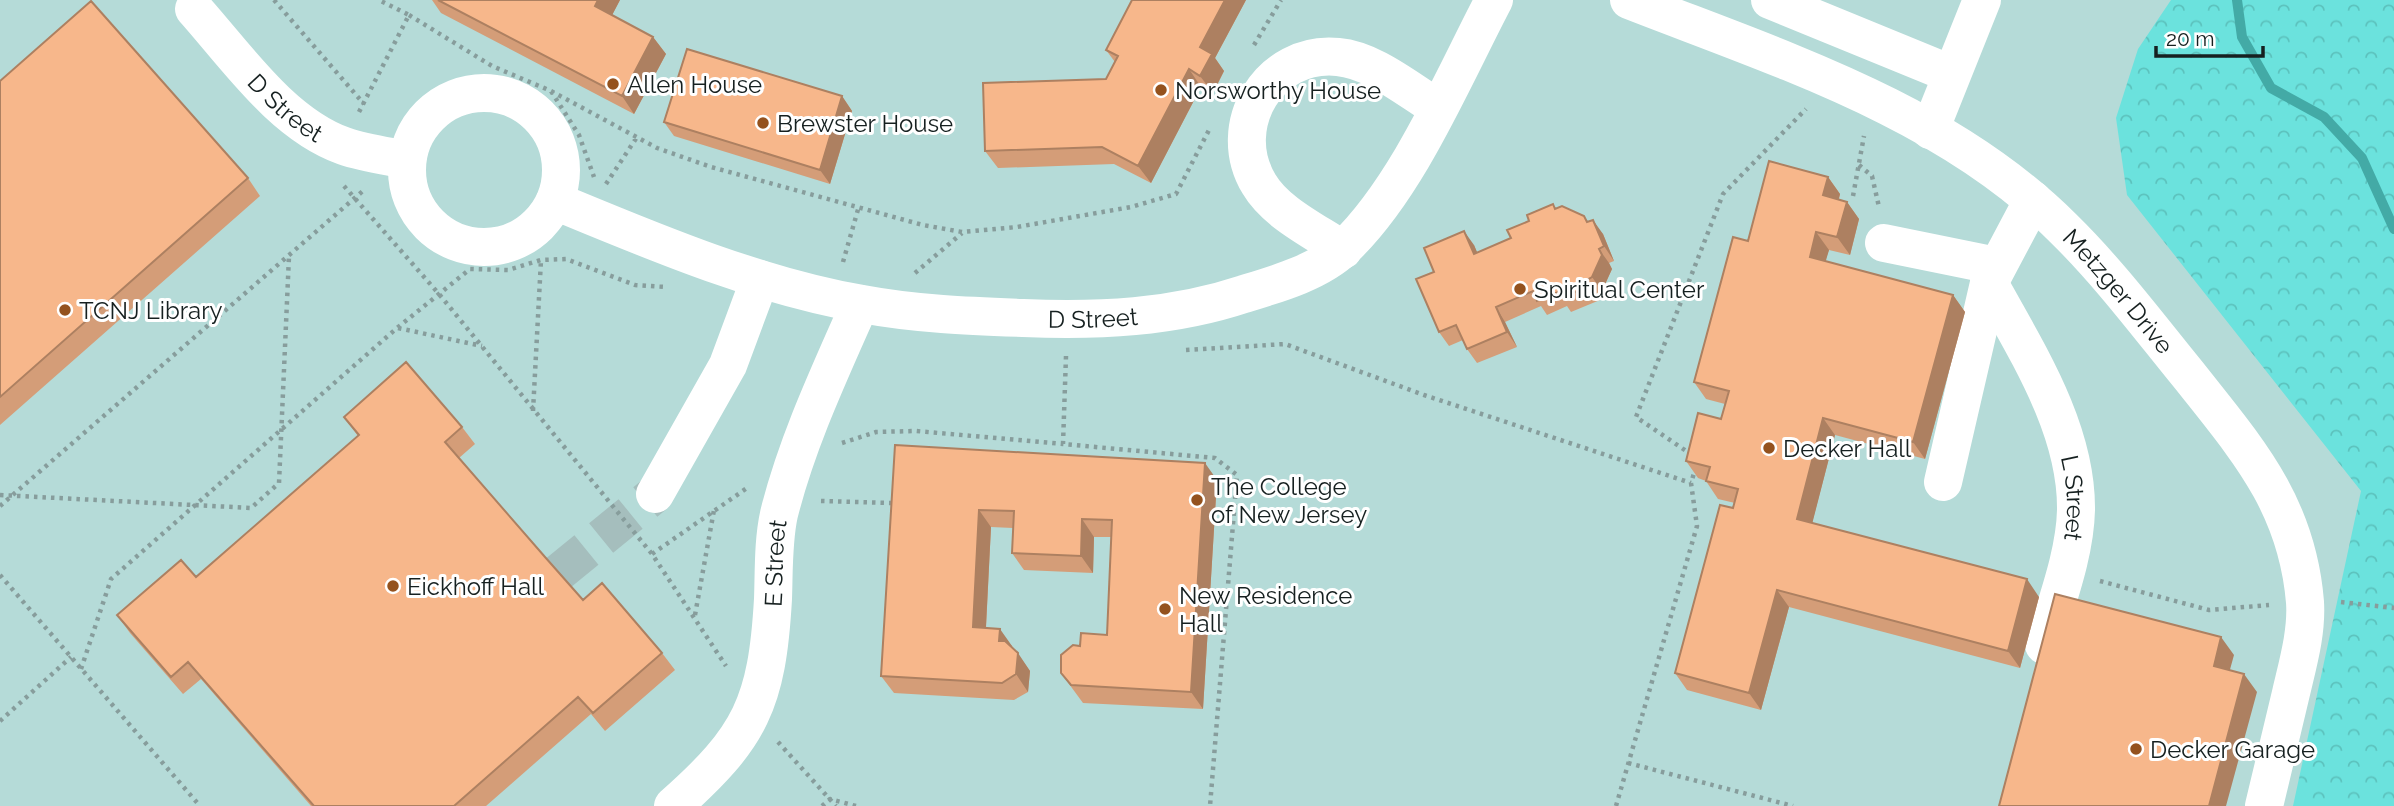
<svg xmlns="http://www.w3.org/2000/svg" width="2394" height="806" viewBox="0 0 2394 806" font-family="Raleway,sans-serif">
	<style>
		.built { fill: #b5dbd8 }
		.forest { fill: url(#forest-crowns) }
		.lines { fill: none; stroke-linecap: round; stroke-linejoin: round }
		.stream { stroke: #43aaa6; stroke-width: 10 }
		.minor-tunnel { stroke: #a5bebd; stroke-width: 38; stroke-dasharray: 38 19; stroke-linecap: butt }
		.path { stroke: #879d9c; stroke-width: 4.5; stroke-dasharray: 3.5 5; stroke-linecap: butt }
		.minor { stroke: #fff; stroke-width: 38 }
		.wall { fill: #d49d78 }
		.shaded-wall { fill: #ad8061 }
		.building { fill: #f7b78b; stroke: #ad8061; stroke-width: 2 }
		.poi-dot { fill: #94521e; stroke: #fff; stroke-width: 2.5 }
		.labels { text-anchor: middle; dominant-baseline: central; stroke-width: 6; stroke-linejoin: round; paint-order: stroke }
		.poi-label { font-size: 24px; fill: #162020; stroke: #fff; text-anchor: start }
		.street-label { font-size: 24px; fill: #162020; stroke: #fff }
	</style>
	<defs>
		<pattern id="forest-crowns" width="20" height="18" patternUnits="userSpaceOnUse" patternTransform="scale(1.75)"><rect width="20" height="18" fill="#6be2dd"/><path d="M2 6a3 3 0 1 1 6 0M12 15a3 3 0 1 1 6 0" fill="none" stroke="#5cc2bd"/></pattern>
	</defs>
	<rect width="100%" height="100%" fill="#c9e6e4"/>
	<path class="built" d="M0 0H2373L2394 279V721L2378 806H0Z"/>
	<path class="forest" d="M2171 0H2394V806H2293L2361 491 2127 195 2116 118 2138 49Z"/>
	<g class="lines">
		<path class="stream" d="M2237 0 2242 37 2271 88 2324 117 2362 158 2394 229"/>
		<path class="minor-tunnel" d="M557 574 655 494"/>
		<path class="path" d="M274 0 364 104
			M409 15 492 66 551 91 579 135 594 177
			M1254 45 1281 0
			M551 91 657 148 711 167 923 225 962 232 1017 227 1131 207 1176 194 1209 130
			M359 112 409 15 379 0
			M1859 165 1872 176 1879 207
			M606 184 637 137
			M344 186 439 294 652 554 726 666
			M1853 196 1864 136
			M843 262 859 206
			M915 273 962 233
			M398 328 482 346
			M1186 350 1285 344 1424 395 1691 483
			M1066 356 1063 444 1215 458 1237 475 1210 806
			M533 411 541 260
			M842 443 876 432 916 431 1063 444
			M1692 455 1636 417 1723 194 1806 109
			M0 495 251 508 279 483 289 256
			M821 501 893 503
			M0 506 364 190
			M652 554 747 488
			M0 575 200 806
			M2100 581 2209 610 2269 605
			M2341 602 2394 608
			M695 615 714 510
			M81 669 111 579 397 328 470 269 508 270 541 260 566 259 635 285 665 287
			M0 721 71 657
			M778 742 836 806
			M1628 763 1793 806
			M822 806 830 799 856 806
			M1616 806 1697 526 1691 483 1695 470"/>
		<g class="minor">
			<path id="s1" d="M1629 0C1780 59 1946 111 2063 228 2110 274 2150 328 2191 378 2248 450 2297 505 2305 602 2307 632 2298 663 2291 693 2282 731 2273 768 2264 806"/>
			<path d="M1770 0 1951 74"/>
			<path id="s2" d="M194 9C237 57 282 124 344 146 364 153 387 156 407 160"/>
			<circle cx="484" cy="170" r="77"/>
			<path d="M1930 130 1982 0"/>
			<path id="s3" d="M555 201C654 242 755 285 862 304 915 314 969 316 1023 318 1098 321 1172 318 1244 294 1277 284 1319 272 1344 248 1408 187 1453 78 1494 0"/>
			<path d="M1884 243 1997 266"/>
			<path d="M1343 250C1315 231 1276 213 1259 184 1224 126 1269 50 1338 57 1373 60 1408 90 1438 108"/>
			<path id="s4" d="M1989 283C2027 352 2077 429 2076 510 2075 555 2056 603 2044 645"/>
			<path d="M1943 482 1989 283 2033 200"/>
			<path d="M655 494 728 365 760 279"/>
			<path id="s5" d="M673 806C751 737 767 703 773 599 774 571 773 541 779 514 797 442 830 372 860 304"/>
		</g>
	</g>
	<path class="wall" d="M432 0H620L612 15 653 37 666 54 634 114 441 13Z
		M1132 0H1246L1215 58 1224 71 1213 93 1201 87 1151 183 1114 164 998 168 985 151 1106 79 1115 62 1106 50Z
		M0 81 248 178 260 196 0 425Z
		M842 96 852 111 830 184 674 136 664 122Z
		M1828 177 1840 194 1839 199 1847 202 1859 219 1850 255 1829 250 1825 261 1953 295 1965 312 1925 459 1835 435 1812 523 2039 597 2020 668 1789 607 1761 710 1687 690 1675 673 1735 503 1718 499 1706 481 1698 478 1686 461 1721 419 1725 404 1706 399 1694 382 1748 241Z
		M1556 209 1589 222 1603 234 1614 261 1609 263 1612 269 1602 291 1597 294 1600 300 1571 312 1567 306 1547 315 1541 306 1505 322 1517 347 1477 363 1467 349 1463 340 1449 346 1439 332 1434 272 1474 245 1477 253 1511 238Z
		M344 417 462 427 475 444 459 458 583 600 662 653 675 670 605 731 591 714 486 806H311L201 679 183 694 130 633 117 615 196 577 358 436Z
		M895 445 1217 480 1203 709 1083 703 1061 673 1080 646 1107 635 1111 537H1094L1093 573 1024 570 1012 553 1013 528 991 527 986 628 1012 646 1030 671 1028 692 1014 700 894 693 881 676Z"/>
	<path class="shaded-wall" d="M598 0H620L608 23 595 6Z
		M1225 0H1246L1215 58 1224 71 1213 93 1200 76V47Z
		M653 37 666 54 634 114 622 96Z
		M1189 69 1201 87 1151 183 1138 166Z
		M842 96 852 111 830 184 820 170Z
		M1828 177 1840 194 1835 213 1823 195Z
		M1847 202 1859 219 1850 255 1837 237Z
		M1593 220 1603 234 1614 261 1604 246Z
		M1464 231 1474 245 1484 268 1474 254Z
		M1816 232 1829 250 1822 274 1810 257Z
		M1599 249 1609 263 1612 269 1602 291 1592 277Z
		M1587 280 1597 294 1600 300 1590 286Z
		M1953 295 1965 312 1925 459 1913 442Z
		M1496 307 1505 322 1517 347 1507 332Z
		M1823 418 1835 435 1809 536 1797 519Z
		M1205 463 1217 480 1203 709 1191 692Z
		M979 510 991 527 985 645 973 627Z
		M1082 519 1094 537 1093 573 1081 556Z
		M2027 579 2039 597 2020 668 2008 651Z
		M1777 590 1789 607 1761 710 1749 693Z
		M1000 629 1012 646 1011 658 999 641Z
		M2221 637 2234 655 2226 684 2214 666Z
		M1018 653 1030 671 1028 692 1016 674Z
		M2244 674 2257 692 2226 806H2209Z"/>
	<path class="building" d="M438 0H598L595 6 653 37 622 96Z
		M1132 0H1225L1200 47 1212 54 1200 76 1189 69 1138 166 1102 147 985 151 983 83 1106 79 1118 56 1106 50Z
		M91 1 248 178 0 397V81Z
		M687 49 842 96 820 170 664 122Z
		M1769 161 1828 177 1823 195 1847 202 1837 237 1816 232 1810 257 1953 295 1913 442 1823 418 1797 519 2027 579 2008 651 1777 590 1749 693 1675 673 1720 505 1733 508 1738 489 1706 481 1710 467 1686 461 1698 413 1721 419 1729 391 1694 382 1733 237 1748 241Z
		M1553 204 1555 209 1562 206 1584 216 1587 222 1593 220 1604 246 1599 249 1602 255 1592 277 1587 280 1590 286 1561 298 1558 292 1537 301 1533 291 1496 307 1507 332 1467 349 1456 325 1439 332 1416 279 1434 272 1424 248 1464 231 1474 254 1511 238 1507 230 1529 221 1527 215Z
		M406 362 462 427 445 442 545 557 583 600 602 583 662 653 593 713 578 697 454 806H314L188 662 171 677 117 615 181 560 196 577 359 435 344 417Z
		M895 445 1205 463 1191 692 1071 685 1061 673V655L1073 645 1080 646 1081 633 1107 635 1112 520 1082 519 1081 556 1012 553 1014 511 979 510 973 627 1000 629 999 641H1005L1018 653 1016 674 1002 683 881 676Z
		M2055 594 2221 637 2214 666 2244 674 2209 806H1999Z"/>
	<g class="poi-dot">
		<circle cx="613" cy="84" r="7"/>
		<circle cx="1161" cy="90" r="7"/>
		<circle cx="763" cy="123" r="7"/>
		<circle cx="1520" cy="289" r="7"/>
		<circle cx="65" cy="310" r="7"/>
		<circle cx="1769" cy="448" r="7"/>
		<circle cx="1197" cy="500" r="7"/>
		<circle cx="393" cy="586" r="7"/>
		<circle cx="1165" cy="609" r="7"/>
		<circle cx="2136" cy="749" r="7"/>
	</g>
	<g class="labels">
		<g class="poi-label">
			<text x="627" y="84">Allen House</text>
			<text x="1175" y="90">Norsworthy House</text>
			<text x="777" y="123">Brewster House</text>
			<text x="1534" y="289">Spiritual Center</text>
			<text x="79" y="310">TCNJ Library</text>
			<text x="1783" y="448">Decker Hall</text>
			<text x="1211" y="486">The College<tspan x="1211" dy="28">of New Jersey</tspan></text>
			<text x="407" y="586">Eickhoff Hall</text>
			<text x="1179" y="595">New Residence<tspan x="1179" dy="28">Hall</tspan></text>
			<text x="2150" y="749">Decker Garage</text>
		</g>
		<g class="street-label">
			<text stroke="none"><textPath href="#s2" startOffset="135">D Street</textPath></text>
			<text stroke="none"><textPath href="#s1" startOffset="578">Metzger Drive</textPath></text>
			<text stroke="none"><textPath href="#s3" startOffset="556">D Street</textPath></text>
			<text stroke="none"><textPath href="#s4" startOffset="234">L Street</textPath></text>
			<text stroke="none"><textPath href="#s5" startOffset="275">E Street</textPath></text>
		</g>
	</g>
	<path d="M2156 46v10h107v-10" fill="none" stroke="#162020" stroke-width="3.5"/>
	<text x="2166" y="46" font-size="21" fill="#162020" stroke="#ffffff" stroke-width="5" paint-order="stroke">20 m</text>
</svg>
